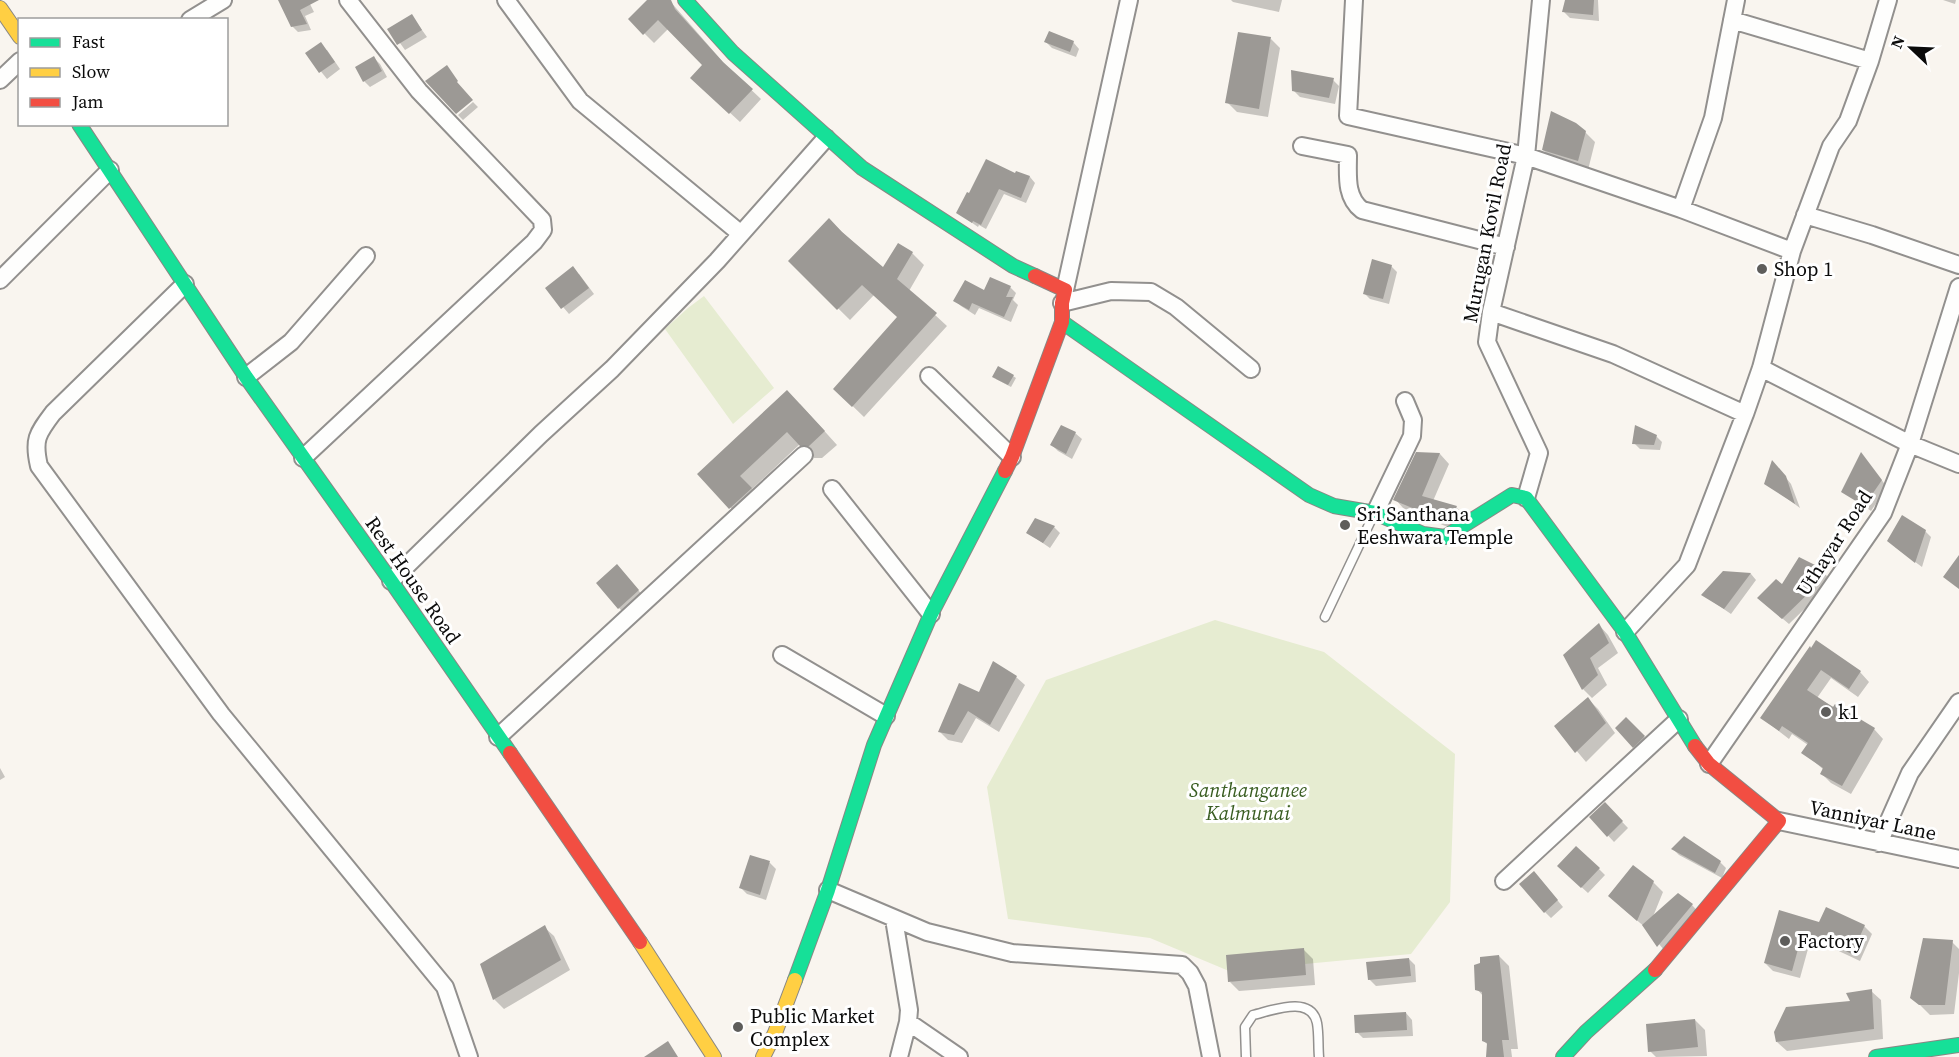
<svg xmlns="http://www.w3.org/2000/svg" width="1959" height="1057" viewBox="0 0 1959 1057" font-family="'Source Serif 4',serif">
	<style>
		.green { fill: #e6ecd1 }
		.shadow { fill: #0003 }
		.building { fill: #9c9995 }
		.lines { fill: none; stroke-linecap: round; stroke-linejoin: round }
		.lane-casing { stroke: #92908e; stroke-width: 11 }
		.street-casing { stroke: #92908e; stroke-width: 20 }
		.fast-casing { stroke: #898784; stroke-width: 16 }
		.slow-casing { stroke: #898784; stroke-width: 16 }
		.jam-casing { stroke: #898784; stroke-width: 16 }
		.lane { stroke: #fefefd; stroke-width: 8 }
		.street { stroke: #fefefd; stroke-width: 16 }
		.fast { stroke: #16e098; stroke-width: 14 }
		.slow { stroke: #ffcf43; stroke-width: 14 }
		.jam { stroke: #f24e42; stroke-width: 14 }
		.poi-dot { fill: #5e5d5b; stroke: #fff; stroke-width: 2 }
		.labels { text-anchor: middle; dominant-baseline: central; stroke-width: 6; stroke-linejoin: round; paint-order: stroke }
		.street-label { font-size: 20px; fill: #0b0b0b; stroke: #fff }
		.poi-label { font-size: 20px; fill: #0b0b0b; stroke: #fff; text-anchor: start }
		.park-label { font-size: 20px; font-style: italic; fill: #395d21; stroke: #fff }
	</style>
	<rect width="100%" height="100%" fill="#f9f5ef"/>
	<path class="green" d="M704 296 774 388 733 424 665 329 688 308Z
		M1215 620 1324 652 1455 754 1450 902 1411 954 1229 971 1150 938 1008 919 987 787 1046 680Z"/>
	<path class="shadow" d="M285 0H308L314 12 305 16 311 30 298 32 292 26Z
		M650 0H669L729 69 761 99 740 122 702 87 704 65 668 29 654 43 630 19Z
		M1231 0H1282L1279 12 1233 2Z
		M1567 0H1598L1599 21 1570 18 1564 12Z
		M1943 0H1956L1955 4Z
		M412 16 427 37 405 50 390 29Z
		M1271 39 1280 48 1268 117 1237 112 1227 102Z
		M1046 42H1073L1079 49 1076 57 1052 48Z
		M327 50 340 69 327 79 307 54Z
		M374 58 380 64 387 77 370 87 364 81Z
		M1333 80 1339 86 1335 104 1300 97 1294 91Z
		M473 102 478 107 463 120 458 115Z
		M1585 132 1595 142 1588 170 1553 159 1543 150Z
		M1017 173 1030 177 1035 183 1026 203 1004 194 986 229 979 225 978 227 958 213 1016 175Z
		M829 220 884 270 912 253 924 265 909 291 947 326 864 417 835 389 899 318 874 295 850 320 790 261Z
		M1391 266 1397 272 1389 304 1370 299 1364 293Z
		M579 274 594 294 569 314 547 288Z
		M1010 287 1016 293 1013 300 1018 305 1011 322 979 308 975 315 961 306 955 300Z
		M1013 376 1016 378 1011 387 996 379Z
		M800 404 837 445 822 458H814L800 444 752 489 764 502 743 521 699 474Z
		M1075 433 1082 439 1072 459 1058 451 1052 445Z
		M1656 436 1662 442 1660 450 1640 449 1634 443Z
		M1417 453 1440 454 1449 464 1433 501 1456 507 1466 516 1455 530 1404 509 1395 499Z
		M1862 455 1887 487 1871 511 1843 491Z
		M1778 468 1791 484 1800 508 1766 483Z
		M1054 527 1060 533 1050 548 1028 533Z
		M1925 531 1931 537 1922 567 1895 547Z
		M1820 570 1827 576 1823 591 1789 624 1765 604 1783 587Z
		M623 572 644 597 625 614 619 608Z
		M1723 573 1751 574 1756 580 1731 614 1703 595Z
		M1599 625 1608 635 1618 653 1598 668 1607 685 1592 698 1583 689 1564 655Z
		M1810 649 1860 672 1869 682 1858 697 1831 678 1817 698 1874 729 1883 739 1851 794 1831 783 1822 774 1824 770 1803 752 1808 745 1792 734 1789 739 1762 718Z
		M1016 677 1025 685 999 732 976 718 962 743 948 740 940 732 980 694Z
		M1588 699 1598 709 1615 733 1586 762 1556 726Z
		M1626 719 1650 743 1640 753 1617 728Z
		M0 768 5 777 0 780Z
		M1605 804 1628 828 1614 842 1591 817Z
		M1673 849 1720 862 1726 868 1722 878 1679 855Z
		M751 857 770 863 776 869 766 900 747 894 741 888Z
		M1599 869 1605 875 1588 893 1565 872Z
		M1540 879 1563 907 1551 918 1545 912Z
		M1653 882 1663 892 1652 919 1692 905 1701 915 1668 955 1646 928 1620 906Z
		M1780 912 1820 923 1864 926 1872 934 1860 961 1811 938 1800 978 1773 971 1765 963Z
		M544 927 554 936 570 970 504 1009 494 999 481 965Z
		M1952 942 1959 949V973L1954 1014 1930 1015 1912 997Z
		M1304 950 1313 959 1315 985 1239 991 1230 982Z
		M1499 956 1509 966 1518 1049H1511L1512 1057H1487L1488 1045 1484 1041 1483 996 1477 989Z
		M1409 959 1415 965 1416 982 1376 986 1369 979Z
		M1871 991 1881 1000 1883 1039 1787 1051 1777 1042Z
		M1406 1013 1412 1020 1413 1036 1363 1038 1357 1032Z
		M1695 1020 1705 1030 1707 1056 1656 1057 1650 1051Z"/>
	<path class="building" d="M278 0H319L300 10 307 24 291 27Z
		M647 0H671L675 9 723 62 753 89 729 114 690 78 702 65 658 20 643 35 628 19Z
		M1565 0H1594L1593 15 1562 12Z
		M412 14 422 30 397 45 387 29Z
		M1049 31 1074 41 1070 52 1044 42Z
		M1238 32 1271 37 1259 109 1225 103Z
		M321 42 335 62 319 73 305 53Z
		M374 56 382 71 363 82 355 67Z
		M447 65 458 81 457 82 473 100 456 114 425 81Z
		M1291 70 1334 78 1329 98 1292 91Z
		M1551 111 1576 123 1586 131 1578 161 1542 150Z
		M986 159 1015 173 1016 171 1030 176 1021 198 999 189 981 225 973 221 972 223 956 213 967 192 969 193Z
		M829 218 842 232 883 267 898 243 913 252 897 279 937 313 852 407 833 389 897 317 862 285 837 310 788 261Z
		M1372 259 1392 265 1383 299 1363 294Z
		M573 266 589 288 561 309 545 288Z
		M990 277 1011 286 1006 297H1013L1004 317 972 303 969 310 953 301 965 280 984 290Z
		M998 366 1014 375 1008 385 992 377Z
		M787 390 825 431 809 446H800L787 432 740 476 752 488 729 509 697 474Z
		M1061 425 1076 432 1066 454 1050 445Z
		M1635 425 1657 435 1654 445 1632 444Z
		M1416 452 1440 453 1422 496 1457 506 1452 516 1444 521 1393 500Z
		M1861 452 1882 480 1864 506 1841 492Z
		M1772 460 1786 476 1795 504 1764 484Z
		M1902 515 1926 530 1915 563 1887 541Z
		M1035 518 1055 526 1043 543 1026 533Z
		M1959 555V589L1943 577Z
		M1799 557 1821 568 1817 585 1782 619 1757 598 1776 579 1782 584Z
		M617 564 639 590 618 609 596 583Z
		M1723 571 1751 573 1724 609 1701 595Z
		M1599 623 1609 643 1590 658 1598 675 1582 690 1563 655Z
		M1816 640 1861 671 1849 689 1821 670 1807 690 1833 707 1835 704 1875 728 1842 786 1820 774 1823 768 1801 753 1808 743 1782 726 1779 731 1760 718 1810 646 1811 648Z
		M993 661 1017 676 990 725 968 711 954 735 938 732 959 683 979 692Z
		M1588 697 1606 723 1575 753 1554 726Z
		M1626 717 1645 736 1633 748 1615 728Z
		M1605 802 1623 821 1607 837 1589 817Z
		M1684 836 1721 861 1715 873 1671 849Z
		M1576 846 1600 868 1581 888 1557 866Z
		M750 855 770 861 760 895 739 888Z
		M1633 865 1654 881 1637 921 1608 896Z
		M1534 871 1558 900 1544 913 1519 884Z
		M1678 893 1693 904 1657 947 1642 925Z
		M1826 907 1865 925 1852 954 1803 931 1792 971 1764 963 1779 910 1819 922Z
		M545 925 561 960 493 1000 480 964Z
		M1923 938 1953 940 1945 1005H1919L1910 998Z
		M1304 948 1306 975 1228 982 1226 955Z
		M1499 955 1509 1040H1502L1504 1057H1486L1487 1043 1482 1041V992L1475 990 1474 965 1480 963V957Z
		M1409 958 1411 976 1368 980 1366 962Z
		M1872 989 1874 1029 1776 1042 1774 1032 1786 1007 1850 1001 1846 993Z
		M1406 1012 1407 1030 1355 1033 1354 1015Z
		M1695 1019 1698 1047 1648 1052 1646 1024Z
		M668 1041 678 1057H644Z"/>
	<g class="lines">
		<g class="lane-casing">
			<path id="lane" d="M1325 617 1374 514
				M1246 1057 1245 1027 1253 1015C1271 1011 1311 994 1317 1023 1319 1034 1318 1046 1319 1057"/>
		</g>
		<g class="street-casing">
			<path id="street" d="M506 0 580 101 741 234
				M1354 0 1348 116 1526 156 1681 209
				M190 20 223 0
				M1732 20 1870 61
				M0 80 20 61
				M1302 146 1348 155C1348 175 1345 197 1362 210L1506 247
				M1805 215 1872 235 1959 265
				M1792 251 1831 146 1848 121 1870 61 1888 0
				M0 280 110 170
				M185 284 53 413C37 434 33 440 39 466L221 714 445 987 469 1057
				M1065 290 1129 0
				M1062 303 1111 291 1151 292 1176 307 1251 369
				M1491 312 1613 354 1745 414
				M1761 368 1910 444 1959 464
				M929 376 1012 457
				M246 377 291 342 366 256
				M303 458 534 242 543 230 542 220 419 91 348 0
				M832 489 931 614
				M1526 498 1539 453 1487 342 1491 312 1526 156 1541 0
				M1375 513 1412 436 1413 420 1405 401
				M391 581 541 434 612 369 717 261 826 138
				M1625 632 1687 565 1745 414 1761 368 1792 251 1681 209 1713 118 1736 0
				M782 655 886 716
				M498 737 804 455
				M1709 764 1883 513 1910 444 1959 287
				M1779 821 1959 859
				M1879 843 1910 773 1959 702
				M1504 881 1679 719
				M828 890 927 932 1012 953 1182 965 1190 973 1197 986 1211 1057
				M894 919 909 1010 908 1022 899 1057
				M908 1022 959 1057"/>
		</g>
		<g class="fast-casing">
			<path id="fast" d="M685 0 733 53 862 168 1013 266 1035 276
				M79 124 246 377 391 581 510 753
				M1062 322 1309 495 1334 506 1375 513 1423 534 1445 537 1512 495 1526 498 1625 632 1695 746
				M795 980 828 890 874 745 931 614 1005 471
				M1563 1057 1586 1032 1655 970
				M1876 1057 1959 1045"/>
		</g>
		<g class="slow-casing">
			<path id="slow" d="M0 8 20 37
				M640 942 714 1057
				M763 1057 775 1033 795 980"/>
		</g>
		<g class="jam-casing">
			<path id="jam" d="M1005 471 1012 457 1062 322V303L1065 290 1035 276
				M510 753 640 942
				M1655 970 1779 821 1709 764 1695 746"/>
		</g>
		<use href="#lane" class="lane"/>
		<use href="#street" class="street"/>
		<use href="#fast" class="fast"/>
		<use href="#slow" class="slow"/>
		<use href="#jam" class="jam"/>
	</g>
	<g class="poi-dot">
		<circle cx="1762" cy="269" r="6"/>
		<circle cx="1345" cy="525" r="6"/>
		<circle cx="1826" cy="712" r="6"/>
		<circle cx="1785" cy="941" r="6"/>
		<circle cx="738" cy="1027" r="6"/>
	</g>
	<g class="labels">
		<g class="street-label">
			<text transform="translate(1487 233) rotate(-79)">Murugan Kovil Road</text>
			<text transform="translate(1834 543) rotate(-57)">Uthayar Road</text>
			<text transform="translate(413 580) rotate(55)">Rest House Road</text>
			<text transform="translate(1873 820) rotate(12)">Vanniyar Lane</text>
		</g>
		<g class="poi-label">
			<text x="1774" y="269">Shop 1</text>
			<text x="1357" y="514">Sri Santhana<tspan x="1357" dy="23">Eeshwara Temple</tspan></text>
			<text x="1838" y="712">k1</text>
			<text x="1797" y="941">Factory</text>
			<text x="750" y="1016">Public Market<tspan x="750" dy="23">Complex</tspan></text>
		</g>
		<g class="park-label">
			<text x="1248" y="790">Santhanganee<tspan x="1248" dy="23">Kalmunai</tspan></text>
		</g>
	</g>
	<rect x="18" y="18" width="210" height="108" fill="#ffffff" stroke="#9d9d9d" stroke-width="1.5"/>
	<rect x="30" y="38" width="30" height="9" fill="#16e098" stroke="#9d9d9d" stroke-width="1.5"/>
	<text x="72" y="48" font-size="18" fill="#0b0b0b">Fast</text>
	<rect x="30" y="68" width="30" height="9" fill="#ffcf43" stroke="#9d9d9d" stroke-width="1.5"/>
	<text x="72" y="78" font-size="18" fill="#0b0b0b">Slow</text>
	<rect x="30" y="98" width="30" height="9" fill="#f24e42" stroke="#9d9d9d" stroke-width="1.5"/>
	<text x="72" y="108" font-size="18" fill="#0b0b0b">Jam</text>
	<g transform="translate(1911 48) rotate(293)" stroke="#ffffff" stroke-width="4.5" paint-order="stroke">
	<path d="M0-4.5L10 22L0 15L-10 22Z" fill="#0b0b0b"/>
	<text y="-9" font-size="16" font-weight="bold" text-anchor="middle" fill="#0b0b0b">N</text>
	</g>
</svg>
